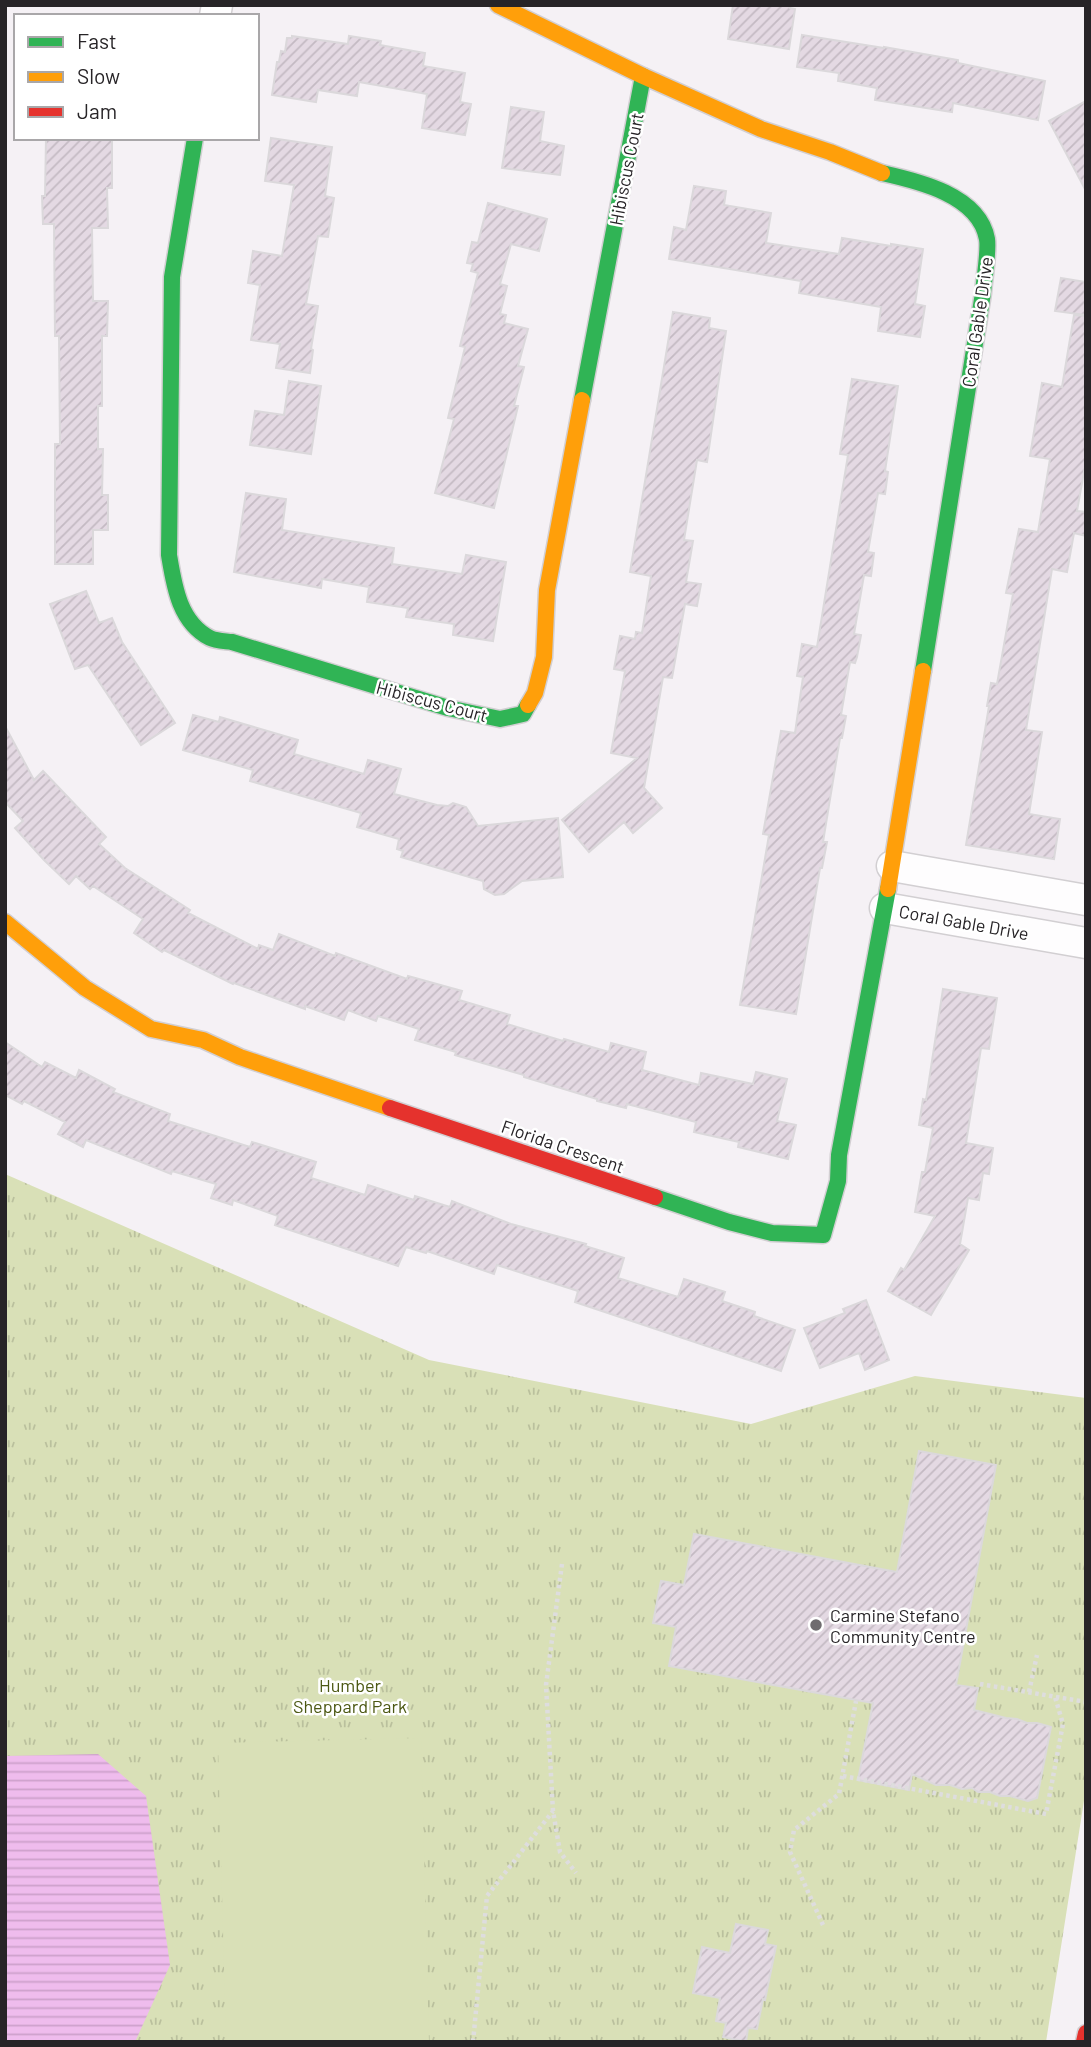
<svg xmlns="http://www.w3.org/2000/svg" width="1091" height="2047" viewBox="0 0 1091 2047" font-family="Barlow,sans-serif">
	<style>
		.grass { fill: url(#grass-tufts) }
		.garden { fill: #d9e0b7 }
		.water { fill: url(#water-rules) }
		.building { fill: url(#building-hatch); stroke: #dbd8db; stroke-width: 2 }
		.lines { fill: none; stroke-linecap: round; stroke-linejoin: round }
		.street-casing { stroke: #d2cfd2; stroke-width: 33 }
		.fast-casing { stroke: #d2cfd2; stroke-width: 19 }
		.slow-casing { stroke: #d2cfd2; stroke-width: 19 }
		.jam-casing { stroke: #d2cfd2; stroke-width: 19 }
		.path { stroke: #deddde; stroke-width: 4.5; stroke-dasharray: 3.5 3.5; stroke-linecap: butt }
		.street { stroke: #fefdfe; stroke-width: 30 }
		.fast { stroke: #30b455; stroke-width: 16 }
		.slow { stroke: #ff9f0a; stroke-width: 16 }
		.jam { stroke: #e5322d; stroke-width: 16 }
		.poi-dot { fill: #6f6c6f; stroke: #fff; stroke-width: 2.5 }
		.labels { text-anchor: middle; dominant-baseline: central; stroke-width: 5; stroke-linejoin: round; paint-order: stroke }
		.street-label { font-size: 18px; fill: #272427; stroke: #fff }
		.poi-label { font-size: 18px; fill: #272427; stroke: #fff; text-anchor: start }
		.park-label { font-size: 18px; fill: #4c5813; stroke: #fff }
	</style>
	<defs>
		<pattern id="grass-tufts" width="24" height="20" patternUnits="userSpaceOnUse" patternTransform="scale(1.75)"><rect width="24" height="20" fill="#d9e0b7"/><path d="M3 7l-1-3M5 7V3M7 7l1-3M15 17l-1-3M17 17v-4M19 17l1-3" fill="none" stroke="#bac09d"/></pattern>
		<pattern id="water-rules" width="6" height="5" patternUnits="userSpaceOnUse" patternTransform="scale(1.75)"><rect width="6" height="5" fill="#efbced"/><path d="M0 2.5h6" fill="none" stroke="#cda1cb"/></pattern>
		<pattern id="building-hatch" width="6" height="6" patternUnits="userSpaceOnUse" patternTransform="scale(1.75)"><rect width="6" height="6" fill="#e4d9e3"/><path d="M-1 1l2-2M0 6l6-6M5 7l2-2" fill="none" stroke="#c4bac3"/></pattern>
	</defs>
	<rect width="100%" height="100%" fill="#f5f1f5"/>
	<path class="grass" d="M5 1174 429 1360 751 1424 915 1376 1086 1398V1788L1046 2042H5Z"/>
	<path class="garden" d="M421 1738 429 2042H226L218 1743Z"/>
	<path class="water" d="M98 1754 146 1796 170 1965 135 2042H5V1756Z"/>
	<path class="building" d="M733 5H790V8L795 9 789 49 728 39Z
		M802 35 884 48V47L958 60V63L1045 81 1038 120 953 103 952 112 875 100 877 88 838 81 839 73 797 67Z
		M292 36 348 44 349 36 381 41 380 45 425 53 423 66 465 73 460 102 471 104 465 135 422 128 427 94 359 82 357 96 318 90 316 102 272 95 277 62H279L281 51 285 52 287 38H292Z
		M1086 101V191L1049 121Z
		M511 107 544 112 540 141 564 146 560 175 502 168Z
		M46 138H112V188H107L108 228H92L93 301H108L107 336H102V406H98V449H103L102 495H108V530H93V564H55V444H60L59 336H55L54 224H43L42 196H45Z
		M271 138 332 147 325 196 334 198 328 237 318 236 306 304 318 306 311 349 313 350 310 373 276 368 280 344 251 340 260 285 248 283 253 251 282 256 294 185 265 181Z
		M694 186 726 191 724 205 771 213 766 243 839 254 842 238 891 246V244L923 249 915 304 925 306 920 337 878 331 881 307 799 293 801 281 669 259 674 227 686 230Z
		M488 203 547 219 539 251 511 244 500 284 507 286 500 314 506 315 504 323 528 329 518 366 524 367 514 406H518L494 508 435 493 454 419 448 418 465 347 460 346 478 273 471 271 473 264 467 263 472 242 478 243Z
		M1061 278 1086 282V315L1055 311Z
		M673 312 710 318 709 328 726 331 707 462 697 460 684 540 693 541 686 582 701 584 697 606 685 604 672 678 663 677 644 788 662 808 633 833 624 822 589 852 562 820 637 758 611 753 625 671 614 669 620 636 635 639 636 632 642 633 651 576 630 572Z
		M1074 315 1086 316V461L1077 511 1086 512V536L1074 533 1067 572 1052 569 1026 730 1042 732 1029 814 1060 819 1054 859 966 845 989 706H987L991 683 997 684 1013 594 1006 593 1019 529 1038 532 1050 459 1030 456 1042 383 1062 387Z
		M852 379 898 386 885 471 888 472 885 494 878 493 868 552 874 553 871 576 864 575 854 634 861 635 857 657 855 663 850 662 841 715 846 716 842 738H840L823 842H827L822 868H820L796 1014 740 1005 769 835 763 834 781 731 795 733 803 677 797 676 802 644 817 647 848 455 840 454Z
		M289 381 321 386 311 454 250 445 255 411 284 415Z
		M246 493 286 499 282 530 394 548 392 564 462 574 466 555 506 562 493 641 453 635 454 624 406 617 408 608 367 602 369 587 322 579 321 588 234 572Z
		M86 591 99 623 112 618 122 642 175 723 141 745 88 665 75 669 50 604Z
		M193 715 219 722 220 717 298 740 294 754 364 774 368 760 401 769 394 794 437 805 448 806 453 803 466 807 478 826 558 818 563 877 522 881 504 894 495 895 484 889 483 881 401 857 403 851 397 849 399 839 357 827 361 813 250 781 253 770 183 750Z
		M5 726 34 780 43 771 106 837 99 844 125 868 190 910 188 913 258 949 259 945 273 950 279 934 335 956 336 953 407 979 408 976 462 991 459 1000 510 1015 507 1024 563 1041 564 1039 609 1052 611 1043 646 1052 642 1070 699 1085 701 1073 753 1084 756 1072 787 1079 777 1121 796 1125 788 1159 738 1147 739 1142 694 1132 696 1122 627 1104 626 1108 597 1101V1099L524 1077V1075L455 1055 456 1052 415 1040 419 1029 378 1016 376 1021 348 1010 344 1020 305 1006V1009L234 983 233 984 164 950 162 952 134 933 143 919 93 886 90 889 76 876 69 884 44 860 15 828 23 821 5 802Z
		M943 989 997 998 989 1049 981 1048 966 1143 993 1148 989 1174 983 1173 979 1200 968 1198 960 1244 969 1250 931 1315 888 1291 901 1268 904 1270 935 1216 915 1212 922 1172H925L933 1128 919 1125 923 1099 926 1100Z
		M5 1042 42 1067 45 1062 76 1078 79 1070 115 1089 113 1092 170 1114 168 1121 250 1147 252 1142 316 1162 311 1178 365 1195 368 1185 414 1200 415 1196 450 1207 452 1201 511 1224 586 1244 585 1246 624 1258 618 1278 678 1297 684 1279 725 1292 722 1301 755 1312 754 1316 795 1330 781 1371 575 1302 578 1291 497 1265 494 1274 427 1251 426 1253 406 1247 398 1266 275 1225 278 1216 233 1200 232 1205 211 1198 216 1184 172 1171 171 1174 86 1140 83 1147 58 1134 65 1122 24 1101 22 1104 5 1095Z
		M866 1300 889 1360 865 1370 859 1353 820 1368 804 1328 845 1313 843 1309Z
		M919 1451 996 1465 956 1685 978 1688 974 1710 1006 1718 1017 1719 1027 1723H1037L1051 1727 1037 1798 1028 1801 1010 1796H1000L990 1792H978L972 1788 962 1789 950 1785H936L912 1774 909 1790 858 1780 873 1703 669 1666 676 1627 653 1623 661 1581 684 1585 694 1534 897 1572Z
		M736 1924 768 1930 765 1944 776 1946 765 2000 763 1999 757 2029 748 2028 746 2042 723 2037 726 2023 716 2021 720 1998 693 1993 702 1947 730 1953Z"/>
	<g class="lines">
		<g class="street-casing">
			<path id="street" d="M215 16 217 5
				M892 866 1086 900
				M885 908 1086 943"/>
		</g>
		<g class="fast-casing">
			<path id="fast" d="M195 138 172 277 169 555C174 585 179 622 210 638 216 641 225 641 232 642L448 708 500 719 523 714 528 705
				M882 173C918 181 979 195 987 239 989 251 984 279 983 293L923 671
				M582 400 643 76
				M655 1197 729 1222 772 1233 823 1235 838 1181 839 1155 888 889"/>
		</g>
		<g class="slow-casing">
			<path id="slow" d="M498 5 643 76 761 129 830 152 882 173
				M528 705 535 693 544 657 547 590 582 400
				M888 889 923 671
				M5 922 85 988 151 1029 203 1040 240 1057 390 1108"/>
		</g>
		<g class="jam-casing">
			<path id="jam" d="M390 1108 655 1197
				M1084 2042 1086 2033"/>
		</g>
		<path class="path" d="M562 1564 546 1685 553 1811 560 1852 576 1873
			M980 1684 1086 1702
			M1029 1692 1037 1655
			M843 1776 1046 1814 1063 1724 1055 1697
			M823 1925 790 1852 794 1830 839 1794 856 1701
			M473 2042 487 1896 553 1811"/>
		<use href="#street" class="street"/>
		<use href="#fast" class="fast"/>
		<use href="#slow" class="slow"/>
		<use href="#jam" class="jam"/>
	</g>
	<circle class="poi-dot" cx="816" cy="1625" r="7"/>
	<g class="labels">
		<g class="street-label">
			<text transform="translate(626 169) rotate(-79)">Hibiscus Court</text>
			<text transform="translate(977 322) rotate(-82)">Coral Gable Drive</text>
			<text transform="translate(432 701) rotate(15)">Hibiscus Court</text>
			<text transform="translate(964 922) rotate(10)">Coral Gable Drive</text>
			<text transform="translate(563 1146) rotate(19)">Florida Crescent</text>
		</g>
		<g class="poi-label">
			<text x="830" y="1615">Carmine Stefano<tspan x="830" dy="21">Community Centre</tspan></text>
		</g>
		<g class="park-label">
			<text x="350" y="1685">Humber<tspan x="350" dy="21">Sheppard Park</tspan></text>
		</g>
	</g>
	<rect width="1091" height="2047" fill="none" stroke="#272427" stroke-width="14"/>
	<rect x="14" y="14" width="245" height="126" fill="#ffffff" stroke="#a9a7a9" stroke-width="2"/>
	<rect x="28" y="37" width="35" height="10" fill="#30b455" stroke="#a9a7a9" stroke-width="2"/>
	<text x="77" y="49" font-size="21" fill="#272427">Fast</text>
	<rect x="28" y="72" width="35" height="10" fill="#ff9f0a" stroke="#a9a7a9" stroke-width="2"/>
	<text x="77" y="84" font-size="21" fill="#272427">Slow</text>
	<rect x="28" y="107" width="35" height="10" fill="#e5322d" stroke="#a9a7a9" stroke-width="2"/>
	<text x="77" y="119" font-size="21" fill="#272427">Jam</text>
</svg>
